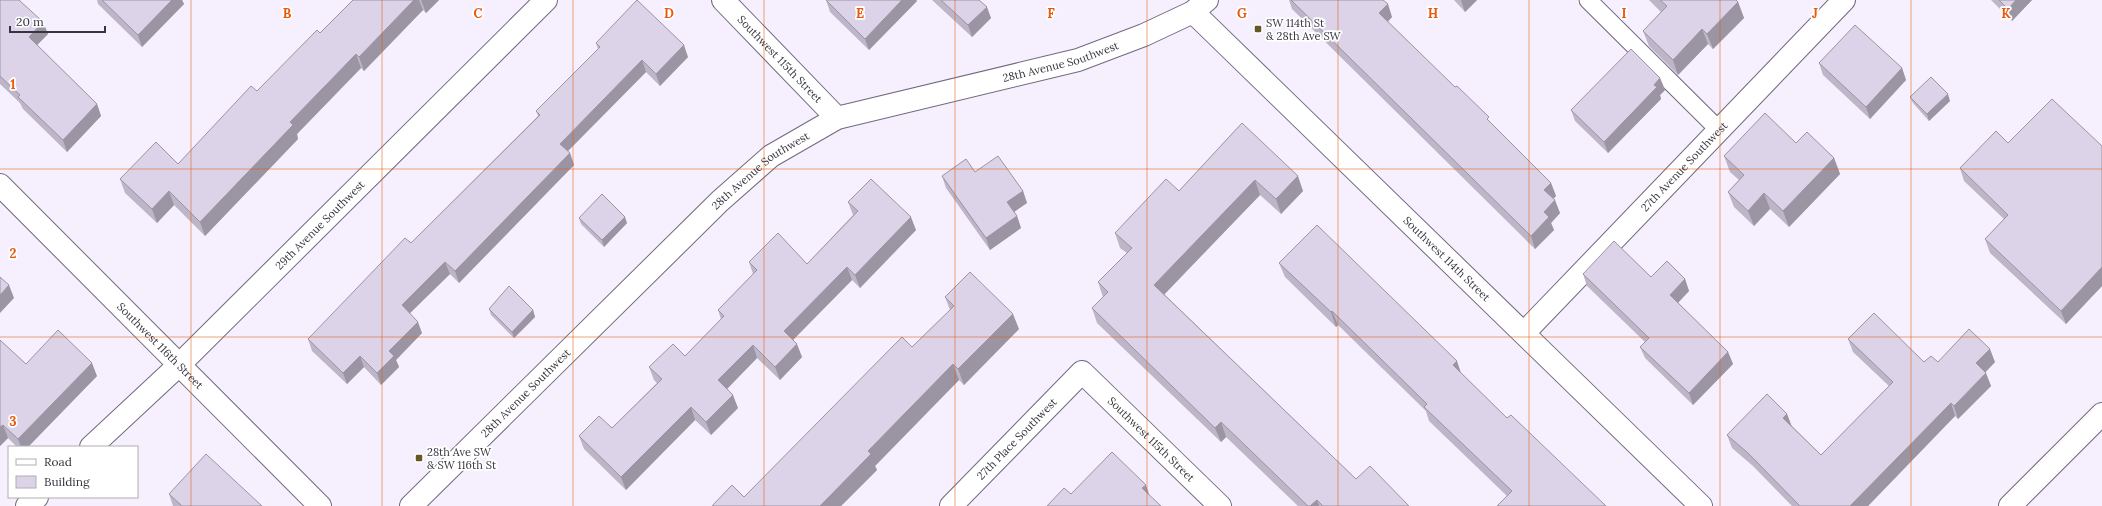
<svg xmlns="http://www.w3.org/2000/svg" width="2102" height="506" viewBox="0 0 2102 506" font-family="Lora,serif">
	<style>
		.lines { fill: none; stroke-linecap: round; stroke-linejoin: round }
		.service-casing { stroke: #71697d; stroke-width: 19 }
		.minor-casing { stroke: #71697d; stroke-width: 24 }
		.tertiary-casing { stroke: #71697d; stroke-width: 24 }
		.service { stroke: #fff; stroke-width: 17 }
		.minor { stroke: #fff; stroke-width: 22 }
		.tertiary { stroke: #fff; stroke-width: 22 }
		.wall { fill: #bdb5c8 }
		.shaded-wall { fill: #9a94a3 }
		.building { fill: #dcd3e9; stroke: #9a94a3 }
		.grid { fill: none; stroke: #e8590c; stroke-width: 1; stroke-opacity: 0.55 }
		.poi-dot { fill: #645925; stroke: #fff; stroke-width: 1.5 }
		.labels { text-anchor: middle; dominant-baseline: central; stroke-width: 3.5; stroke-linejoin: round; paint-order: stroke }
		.poi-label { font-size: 11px; fill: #37343d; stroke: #fff; text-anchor: start }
		.street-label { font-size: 11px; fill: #37343d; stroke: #fff }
		.grid-label { font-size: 13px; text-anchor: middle; font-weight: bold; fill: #e8590c; stroke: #fff; stroke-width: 3.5; stroke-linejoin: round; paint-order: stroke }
	</style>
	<rect width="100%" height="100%" fill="#f6f0fe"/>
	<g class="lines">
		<g class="service-casing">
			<path id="service" d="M1588 0 1719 130"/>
		</g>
		<g class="minor-casing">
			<g id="minor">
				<path id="s1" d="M723 0 837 118"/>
				<path id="s2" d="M1193 12 1701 506"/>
				<path id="s3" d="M0 185 320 506"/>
				<path id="s4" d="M1524 333 1844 0"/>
				<path id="s5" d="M91 447 179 365 546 0"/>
				<path d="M27 506 37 497"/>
				<path id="s6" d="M411 506 720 201 771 156 837 118 1078 60 1144 35 1193 12 1207 0"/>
				<path id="s7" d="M951 506 1082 372 1220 506"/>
			</g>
		</g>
		<g class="tertiary-casing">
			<path id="tertiary" d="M2010 506 2102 414"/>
		</g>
		<use href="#service" class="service"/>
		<use href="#minor" class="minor"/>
		<use href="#tertiary" class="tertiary"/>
	</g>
	<path class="wall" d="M0 0 43 22 48 34 37 45 97 104 101 116 67 152 23 109 20 103 0 84Z
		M97 0H182L184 4 142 47 98 4Z
		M353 0H439L426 13 423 10 364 71 361 68 297 134 298 139 205 236 174 205 157 223 125 193 120 179 178 164 320 33Z
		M826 0H916L917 1 869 50 830 12Z
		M932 0H979L991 18 972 37Z
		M1289 0H1383L1392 17 1388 22 1551 183 1556 196 1553 199 1560 213 1551 223 1554 230 1535 249 1292 9Z
		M1454 0H1477L1465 12Z
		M1649 0H1736L1738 2 1744 18 1713 49 1708 44 1678 75 1649 46 1643 31 1661 12Z
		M1991 0H2032L2012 21Z
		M596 43 688 57 660 86 646 72 568 151 570 153 574 165 459 283 450 274 410 313 422 333 396 360 399 367 381 385 364 367 347 384 312 351 308 339 411 243 538 116 536 111 598 49Z
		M1819 63 1902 68 1906 80 1870 119 1823 75Z
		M1660 78 1665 90 1660 95 1661 99 1608 153 1575 121 1571 110Z
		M1910 97 1950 101 1929 121 1913 103Z
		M1242 123 1303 191 1281 214 1260 195 1164 294 1356 479 1409 506H1298L1226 437 1221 442 1097 323 1092 308 1103 297 1098 282 1127 253 1120 248 1115 233 1179 191Z
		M1796 143 1834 158 1840 174 1789 227 1770 209 1754 226 1734 207 1728 192 1739 180 1730 172 1724 156Z
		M2008 143 2102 146V286L2066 324 1990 253 1985 239 2004 219 1964 181 1960 168Z
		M942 176 1023 191 1027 203 1014 212 1017 216 1021 228 990 250 946 188Z
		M848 202 916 230 860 288 852 280 793 340 802 357 780 380 757 358 727 389 738 408 711 435 695 420 626 490 584 449 579 436 612 428 657 383 654 380 649 367 685 356 721 319 718 310 753 274 749 262 807 264 853 215Z
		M579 218 627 223 604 247 581 224Z
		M1279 263 1461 373 1507 418 1606 506 1507 496 1429 421 1426 411 1338 325 1336 327 1285 277Z
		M1583 274 1685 279 1689 291 1678 303 1728 352 1733 364 1693 405 1645 358 1640 347 1645 342 1587 286Z
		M945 297 1019 329 964 385 959 380 875 466 877 470 841 506H712L744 497 912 347 950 310Z
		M489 309 533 310 535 317 514 338 491 315Z
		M1848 339 1924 362H1995L1985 372 1991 386 1958 419 1955 416 1868 506H1792L1753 466 1732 448 1727 435 1787 414 1791 425 1821 455 1889 386 1853 352Z
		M0 340 26 364 97 376 28 447H17L8 438 0 446Z
		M169 494 262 506H173Z"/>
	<path class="shaded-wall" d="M172 0H182L184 4 142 47 138 35Z
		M414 0H419L423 10 364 71 359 57Z
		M421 0H439L426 13Z
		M902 0H916L917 1 869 50 865 39Z
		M1461 0H1477L1465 12Z
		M2016 0H2032L2012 21 2008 9Z
		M1738 2 1744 18 1713 49 1707 34Z
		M1388 4 1392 17 1383 26 1379 13Z
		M987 7 991 18 972 37 968 25Z
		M43 22 48 34 33 49 29 37Z
		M1702 29 1708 44 1678 75 1673 60Z
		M684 45 688 57 660 86 656 74Z
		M356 54 361 68 297 134 298 139 205 236 200 222 290 122Z
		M642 60 646 72 564 155 560 144Z
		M1902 68 1906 80 1870 119 1866 107Z
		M1660 78 1665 90 1660 95 1661 99 1608 153 1604 142Z
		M1948 94 1950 101 1929 121 1927 114Z
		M97 104 101 116 67 152 63 140Z
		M570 153 574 165 459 283 455 271Z
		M1834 158 1840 174 1789 227 1783 211Z
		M1298 176 1303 191 1281 214 1276 199Z
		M1255 180 1260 195 1160 299 1154 285Z
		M1551 183 1556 196 1549 203 1544 190Z
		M169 191 174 205 157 223 152 209Z
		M1023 191 1027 203 1011 214 1007 202Z
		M1764 193 1770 209 1754 226 1748 211Z
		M1555 200 1560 213 1551 223 1554 230 1535 249 1531 236 1544 212Z
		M1017 216 1021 228 990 250 986 238Z
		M625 217 627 223 604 247 602 240Z
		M911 217 916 230 860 288 855 275Z
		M445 262 450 274 406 317 402 305Z
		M847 267 852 280 789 344 784 331Z
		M2102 267V286L2066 324 2061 311Z
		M1685 279 1689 291 1674 307 1670 295Z
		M9 285 14 298 0 313V295Z
		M533 310 535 317 514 338 512 332Z
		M1332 311 1338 325 1336 327 1331 312Z
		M1013 314 1019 329 964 385 958 369Z
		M418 322 422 333 396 360 399 367 381 385 377 373 389 351Z
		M797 344 802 357 780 380 775 367Z
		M753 345 757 358 723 393 718 380Z
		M1990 349 1995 362 1981 377 1976 363Z
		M1728 352 1733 364 1693 405 1689 393Z
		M360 356 364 367 347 384 343 373Z
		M1457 361 1462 376 1453 365Z
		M92 363 97 376 28 447H21L18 439Z
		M953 364 959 380 875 466 877 470 841 506H820L868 451Z
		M1986 373 1991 386 1958 419 1954 406Z
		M733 395 738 408 711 435 706 422Z
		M1951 403 1955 416 1868 506H1850Z
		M691 407 695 420 626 490 621 477Z
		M1787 414 1792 427 1783 418Z
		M1221 422 1226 437 1221 442 1215 428Z
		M3 425 8 438 0 446V427Z
		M1146 485 1151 500 1142 488Z
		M1317 500 1319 506H1310Z"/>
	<path class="building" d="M0 0H19L43 22 29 37 97 104 63 140 18 97 20 95 0 76Z
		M102 0H172L138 35Z
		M353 0H414L359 57 356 54 290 122 293 125 200 222 169 191 152 209 120 179 156 142 178 164 251 86 257 91 317 30 320 33Z
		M637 0 684 45 656 74 642 60 560 144 570 153 455 271 445 262 402 305 418 322 389 351 394 356 377 373 360 356 343 373 308 339 405 238 411 243 540 115 536 111 600 47 596 43Z
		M826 0H902L865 39Z
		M941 0H979L987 7 968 25Z
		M1291 0H1383L1388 4 1379 13 1455 87 1457 86 1489 117 1487 119 1551 183 1544 190 1555 200 1544 212 1549 217 1531 236Z
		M1660 0H1736L1738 2 1707 34 1702 29 1673 60 1643 31 1667 6Z
		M1999 0H2016L2008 9Z
		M1855 25 1902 68 1866 107 1819 63Z
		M1631 49 1660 78 1654 85 1657 87 1604 142 1571 110Z
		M1931 77 1948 94 1927 114 1910 97Z
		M2052 99 2102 146V267L2061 311 1985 239 2008 215 1960 168 1996 131 2008 143Z
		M1765 113 1796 143 1807 132 1834 158 1783 211 1764 193 1748 211 1728 192 1744 175 1724 156Z
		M1242 123 1298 176 1276 199 1255 180 1154 285 1356 479 1370 466 1409 506H1323L1317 500 1310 506H1308L1221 422 1215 428 1092 308 1108 292 1098 282 1132 248 1115 233 1166 179 1179 191Z
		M998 156 1023 191 1007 202 1017 216 986 238 942 176 966 159 975 172Z
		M871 179 911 217 855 275 847 267 784 331 797 344 775 367 753 345 718 380 733 395 706 422 691 407 621 477 579 436 599 416 612 428 662 379 649 367 673 344 685 356 724 316 718 310 757 270 749 262 778 233 807 264 858 211 848 202Z
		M602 194 625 217 602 240 579 218Z
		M1317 225 1457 361 1453 365 1507 418 1511 415 1606 506H1497L1512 491 1424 407 1427 404 1332 311 1331 312 1279 263Z
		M1614 241 1651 277 1667 261 1685 279 1670 295 1728 352 1689 393 1640 347 1649 338 1583 274Z
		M970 272 1013 314 958 369 953 364 868 451 871 454 820 506H712L732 485 744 497 902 337 912 347 954 306 945 297Z
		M0 277 9 285 0 295Z
		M509 286 533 310 512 332 489 309Z
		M1874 313 1924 362 1931 356 1938 362 1969 329 1990 349 1976 363 1986 373 1954 406 1951 403 1850 506H1800L1748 453 1727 435 1767 394 1787 414 1783 418 1821 455 1893 382 1848 339Z
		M58 330 92 363 18 439 3 425 0 427V340L26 364Z
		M1112 452 1146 485 1142 488 1161 506H1047L1064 488 1071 494Z
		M206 454 262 506H182L169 494Z"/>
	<path class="grid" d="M191 0V506M382 0V506M573 0V506M764 0V506M955 0V506M1147 0V506M1338 0V506M1529 0V506M1720 0V506M1911 0V506M0 169H2102M0 337H2102"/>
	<g class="poi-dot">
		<rect x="1254" y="25" width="8" height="8" rx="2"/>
		<rect x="415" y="454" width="8" height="8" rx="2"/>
	</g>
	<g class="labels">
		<g class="poi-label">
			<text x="1266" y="23">SW 114th St<tspan x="1266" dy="13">&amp; 28th Ave SW</tspan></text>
			<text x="427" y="452">28th Ave SW<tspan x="427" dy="13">&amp; SW 116th St</tspan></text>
		</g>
		<g class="street-label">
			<text stroke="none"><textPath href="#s1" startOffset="82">Southwest 115th Street</textPath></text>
			<text stroke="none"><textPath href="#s6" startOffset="809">28th Avenue Southwest</textPath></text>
			<text stroke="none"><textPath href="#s4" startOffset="231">27th Avenue Southwest</textPath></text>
			<text stroke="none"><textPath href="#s6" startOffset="485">28th Avenue Southwest</textPath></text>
			<text stroke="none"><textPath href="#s5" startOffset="319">29th Avenue Southwest</textPath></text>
			<text stroke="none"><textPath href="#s2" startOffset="354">Southwest 114th Street</textPath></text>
			<text stroke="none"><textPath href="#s3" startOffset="227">Southwest 116th Street</textPath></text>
			<text stroke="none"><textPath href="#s6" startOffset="161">28th Avenue Southwest</textPath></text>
			<text stroke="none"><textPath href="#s7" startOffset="94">27th Place Southwest</textPath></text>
			<text stroke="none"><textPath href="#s7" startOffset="284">Southwest 115th Street</textPath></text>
		</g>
	</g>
	<g class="grid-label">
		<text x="287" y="18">B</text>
		<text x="478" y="18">C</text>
		<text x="669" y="18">D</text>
		<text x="860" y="18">E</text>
		<text x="1051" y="18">F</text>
		<text x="1242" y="18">G</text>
		<text x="1433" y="18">H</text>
		<text x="1624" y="18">I</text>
		<text x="1815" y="18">J</text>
		<text x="2006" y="18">K</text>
		<text x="13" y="89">1</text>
		<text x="13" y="258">2</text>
		<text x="13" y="426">3</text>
	</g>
	<rect x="8" y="446" width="130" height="52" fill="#ffffff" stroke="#afaeb1"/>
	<rect x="16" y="459" width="20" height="6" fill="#ffffff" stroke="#afaeb1"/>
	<text x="44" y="466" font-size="12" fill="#37343d">Road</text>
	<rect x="16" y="476" width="20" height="12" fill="#dcd3e9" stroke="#afaeb1"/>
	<text x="44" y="486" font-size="12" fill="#37343d">Building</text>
	<path d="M10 26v6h95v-6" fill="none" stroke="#37343d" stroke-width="2"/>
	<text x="16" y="26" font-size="12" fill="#37343d" stroke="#ffffff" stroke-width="3" paint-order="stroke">20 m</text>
</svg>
